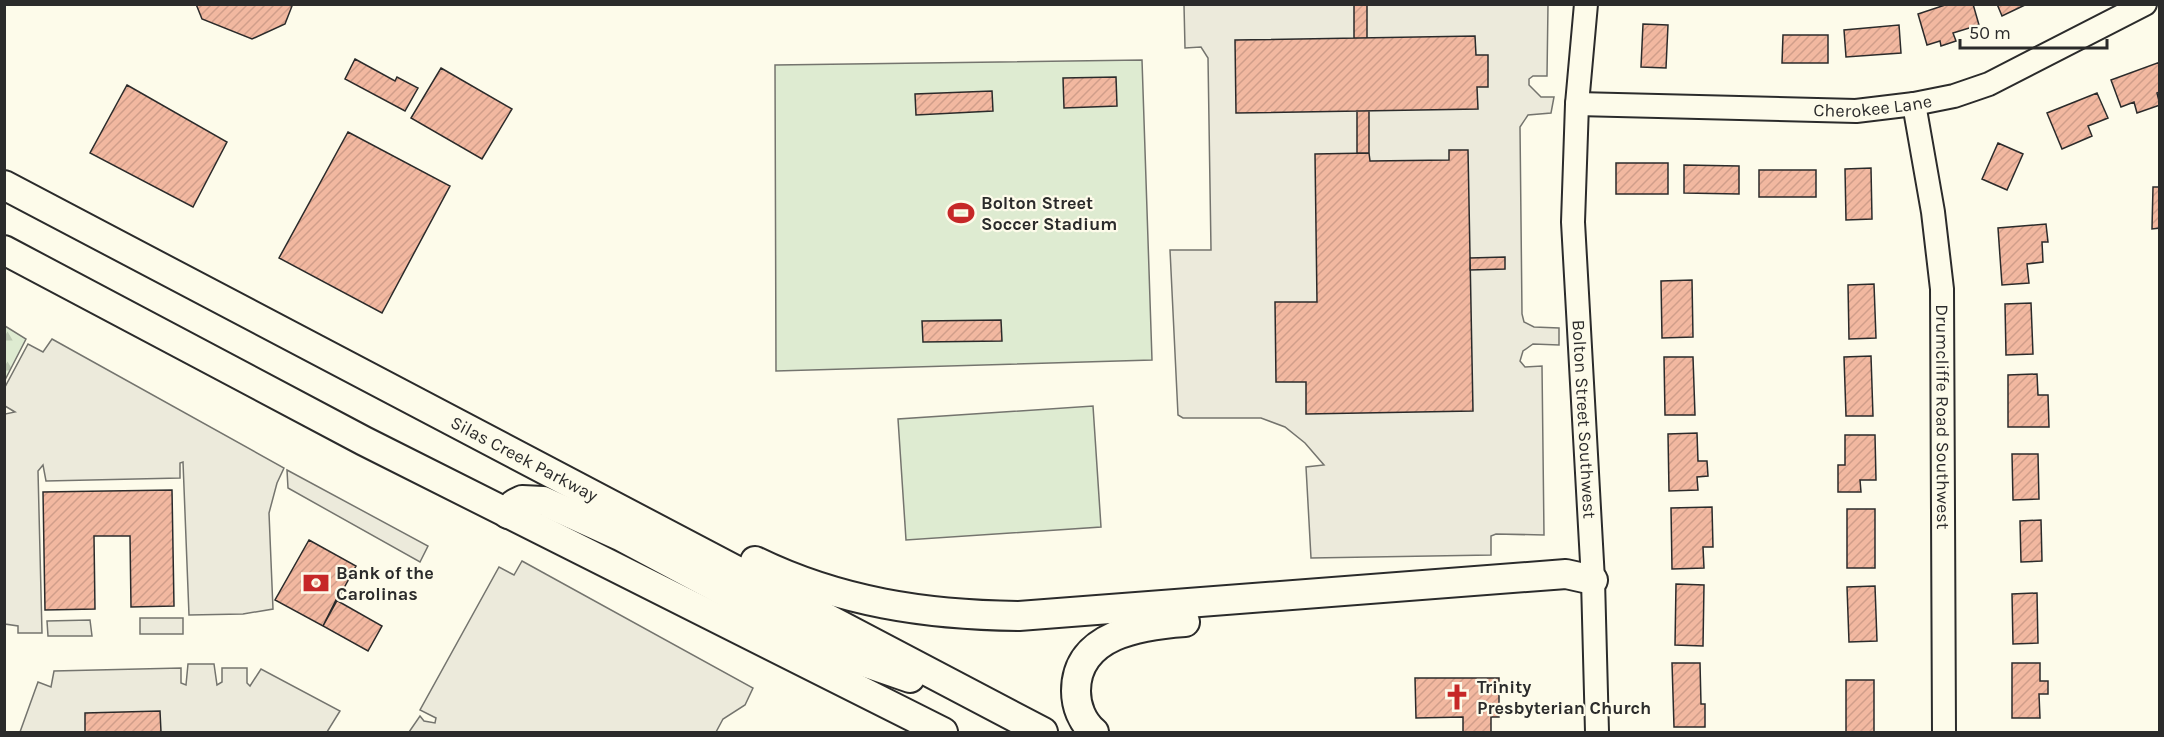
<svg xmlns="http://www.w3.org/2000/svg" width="2164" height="737" viewBox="0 0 2164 737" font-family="Karla,sans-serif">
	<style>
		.green { fill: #deebd1; stroke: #74746e; stroke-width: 1.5 }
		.forest { fill: url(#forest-firs); stroke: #74746e; stroke-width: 1.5 }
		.parking { fill: #eceadb; stroke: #74746e; stroke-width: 1.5 }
		.building { fill: url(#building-hatch); stroke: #2b2b2b; stroke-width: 1.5 }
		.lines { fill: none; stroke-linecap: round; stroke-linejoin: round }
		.minor-casing { stroke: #2b2b2b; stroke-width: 26 }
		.major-casing { stroke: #2b2b2b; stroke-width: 32 }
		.minor { stroke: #fdfbea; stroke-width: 22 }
		.major { stroke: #fdfbea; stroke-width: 28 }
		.labels { text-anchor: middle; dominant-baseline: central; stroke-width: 4.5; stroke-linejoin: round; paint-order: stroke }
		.street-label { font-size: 18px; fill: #2b2b2b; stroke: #fdfbea }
		.poi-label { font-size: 18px; font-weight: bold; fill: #2b2b2b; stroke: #fdfbea; text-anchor: start }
	</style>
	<defs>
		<pattern id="forest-firs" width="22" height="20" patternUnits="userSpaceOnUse" patternTransform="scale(1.5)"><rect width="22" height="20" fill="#deebd1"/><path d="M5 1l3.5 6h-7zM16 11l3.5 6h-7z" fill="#bfcab4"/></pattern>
		<pattern id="building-hatch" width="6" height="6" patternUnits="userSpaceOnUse" patternTransform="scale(1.5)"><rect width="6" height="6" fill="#f2b8a0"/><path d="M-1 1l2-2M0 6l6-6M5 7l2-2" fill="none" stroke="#d09e8a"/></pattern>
	</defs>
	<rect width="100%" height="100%" fill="#fdfbea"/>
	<path class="green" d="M1142 60 1152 360 776 371 775 65Z
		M1093 406 1101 527 906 540 898 419Z"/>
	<path class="forest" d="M5 326 26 339 5 380Z"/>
	<path class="parking" d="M1184 5H1548L1547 76H1533L1529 79V85L1541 97H1554L1551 113 1528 115 1520 127 1522 314 1524 322 1534 327 1559 328V345L1533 344 1523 351 1520 361 1525 367 1542 366 1544 535 1496 534 1491 536V555L1311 558 1306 467 1324 465 1305 443 1285 427 1261 418H1183L1178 415 1170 250H1211L1208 58 1201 47 1185 48Z
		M52 339 284 468 277 483 269 513 273 609 243 614 189 615 183 462 180 463V478L46 481 43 465 38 471 42 633H18V626L5 624V414L15 412 5 406V387L28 344 43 352Z
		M287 470 428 546 420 562 288 488Z
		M522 561 753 688 745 705 723 719 716 732H409L420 716 424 721 435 723 436 718 420 710 499 567 514 575Z
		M140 618H183V634H140Z
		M90 620 92 636H48L47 621Z
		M188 664H214L217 685 222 682V668H247V683L250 686 261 669 340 711 327 732H20L38 682 51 687 54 671 181 668V683L186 685Z"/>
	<path class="building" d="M196 4H286L292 6 285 24 252 39 202 19Z
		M1354 4H1367V38H1354Z
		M1948 4H1973L1979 25 1953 33 1956 41 1941 46 1940 41 1927 45 1918 14Z
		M1997 4H2027L2002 16Z
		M1643 24 1668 25 1666 68 1641 67Z
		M1899 25 1901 53 1846 57 1844 30Z
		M1783 35H1828V63H1782Z
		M1475 36 1476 55H1488V87H1477L1478 109 1236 113 1235 40Z
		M355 59 395 81 397 77 418 88 405 111 345 79Z
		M2160 62V92L2157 93 2160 105 2137 113 2134 102 2121 107 2111 80Z
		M441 68 512 109 482 159 411 118Z
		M1116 77 1117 106 1064 108 1063 78Z
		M127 85 227 142 193 207 90 153Z
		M992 91 993 111 916 115 915 94Z
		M2097 93 2108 118 2088 126 2092 136 2062 149 2047 113Z
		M1357 111H1369V153H1357Z
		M348 132 450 186 382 313 279 258Z
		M1998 143 2023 154 2007 190 1982 179Z
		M1449 150H1468L1473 411 1306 414V382H1276L1275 302H1317L1315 154 1369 153 1370 161 1449 160Z
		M1616 163H1668V194H1616Z
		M1684 165 1739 166V194L1684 193Z
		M1871 168 1872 219 1846 220 1845 169Z
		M1759 170H1816V197H1759Z
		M2153 187H2160V228L2152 229Z
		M2046 224 2048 242H2042L2043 262 2027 264 2029 283 2002 285 1998 228Z
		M1505 257V269L1470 270V258Z
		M1692 280 1693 337 1662 338 1661 281Z
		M1874 284 1876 338 1849 339 1848 285Z
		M2031 303 2033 354 2006 355 2005 304Z
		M1001 320 1002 341 923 342 922 321Z
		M1871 356 1873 416H1846L1844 357Z
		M1664 357H1693L1695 415H1665Z
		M2037 374 2038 395H2048L2049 427H2008V375Z
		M1697 433 1698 461H1707L1708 476 1697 477 1698 490 1669 491 1668 434Z
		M1845 435H1875L1876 480H1860L1861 492H1838V465H1845Z
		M2012 454H2038L2039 499 2013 500Z
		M172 490 174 606 131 607 130 536H94L95 609 45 610 43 492Z
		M1712 507 1713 547H1703L1704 568 1672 569 1671 508Z
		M1847 509H1875V568H1847Z
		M2041 520 2042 561 2021 562 2020 521Z
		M309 540 356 566 323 626 275 600Z
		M1676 584 1704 585 1703 646 1675 645Z
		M1875 586 1877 641 1849 642 1847 587Z
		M2037 593 2038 643 2013 644 2012 594Z
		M336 600 382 626 368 651 323 626Z
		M1672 663H1700L1701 704H1705V727H1674Z
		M2012 663H2040V681H2048V694H2039L2040 718H2012Z
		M1415 678H1499V717H1491V732H1463V717L1416 718Z
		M1846 680H1874V732H1846Z
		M160 711 161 732H85V713Z"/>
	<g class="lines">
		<g class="minor-casing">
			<g id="minor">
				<path id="s1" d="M1586 4 1577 104 1573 222 1593 580 1597 732"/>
				<path id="s2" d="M1577 104 1856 111 1914 104 1954 96 1989 84 2145 4"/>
				<path id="s3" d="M1914 104 1933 212 1942 289 1944 732"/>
			</g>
		</g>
		<g class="major-casing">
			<g id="major">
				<path id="s4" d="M4 185 1043 732"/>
				<path d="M4 250 364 441 943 732"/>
				<path d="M508 514 514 504 522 500 543 501 620 536 796 630 855 659 910 678"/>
				<path d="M755 561C839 602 926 615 1019 616L1566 574 1593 580"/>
				<path d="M1094 732C1082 722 1076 706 1076 691 1076 634 1142 625 1185 622"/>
			</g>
		</g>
		<use href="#minor" class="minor"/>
		<use href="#major" class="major"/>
	</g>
	<defs>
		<g id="stadium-bare" transform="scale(2.07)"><path d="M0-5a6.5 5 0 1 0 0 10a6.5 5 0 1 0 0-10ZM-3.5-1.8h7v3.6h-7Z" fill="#c62828" stroke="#fdfbea" stroke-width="2.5" paint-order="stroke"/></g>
		<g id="bank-bare" transform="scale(2.07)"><path d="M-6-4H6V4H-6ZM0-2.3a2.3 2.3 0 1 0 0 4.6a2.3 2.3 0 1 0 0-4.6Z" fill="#c62828" stroke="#fdfbea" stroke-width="2.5" paint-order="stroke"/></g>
		<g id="church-bare" transform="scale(2.07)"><path d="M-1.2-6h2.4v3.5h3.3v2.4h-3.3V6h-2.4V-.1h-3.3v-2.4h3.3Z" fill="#c62828" stroke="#fdfbea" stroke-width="2.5" paint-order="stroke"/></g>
	</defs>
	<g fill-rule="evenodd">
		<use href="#stadium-bare" x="961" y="213"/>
		<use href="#bank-bare" x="316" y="583"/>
		<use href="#church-bare" x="1457" y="697"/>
	</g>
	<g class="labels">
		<g class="street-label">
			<text stroke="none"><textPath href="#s2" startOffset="296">Cherokee Lane</textPath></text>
			<text stroke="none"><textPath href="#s3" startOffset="315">Drumcliffe Road Southwest</textPath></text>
			<text stroke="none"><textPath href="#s1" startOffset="416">Bolton Street Southwest</textPath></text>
			<text stroke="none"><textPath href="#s4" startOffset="588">Silas Creek Parkway</textPath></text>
		</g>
		<g class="poi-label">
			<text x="981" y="203">Bolton Street<tspan x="981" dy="21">Soccer Stadium</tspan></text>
			<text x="336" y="573">Bank of the<tspan x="336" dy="21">Carolinas</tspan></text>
			<text x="1477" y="687">Trinity<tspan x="1477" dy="21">Presbyterian Church</tspan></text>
		</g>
	</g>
	<rect width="2164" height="737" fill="none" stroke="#2b2b2b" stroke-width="12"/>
	<path d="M1960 39v9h147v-9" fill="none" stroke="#2b2b2b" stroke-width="3"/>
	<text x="1969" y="39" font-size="18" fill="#2b2b2b" stroke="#fdfbea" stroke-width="4.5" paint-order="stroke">50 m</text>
</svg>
